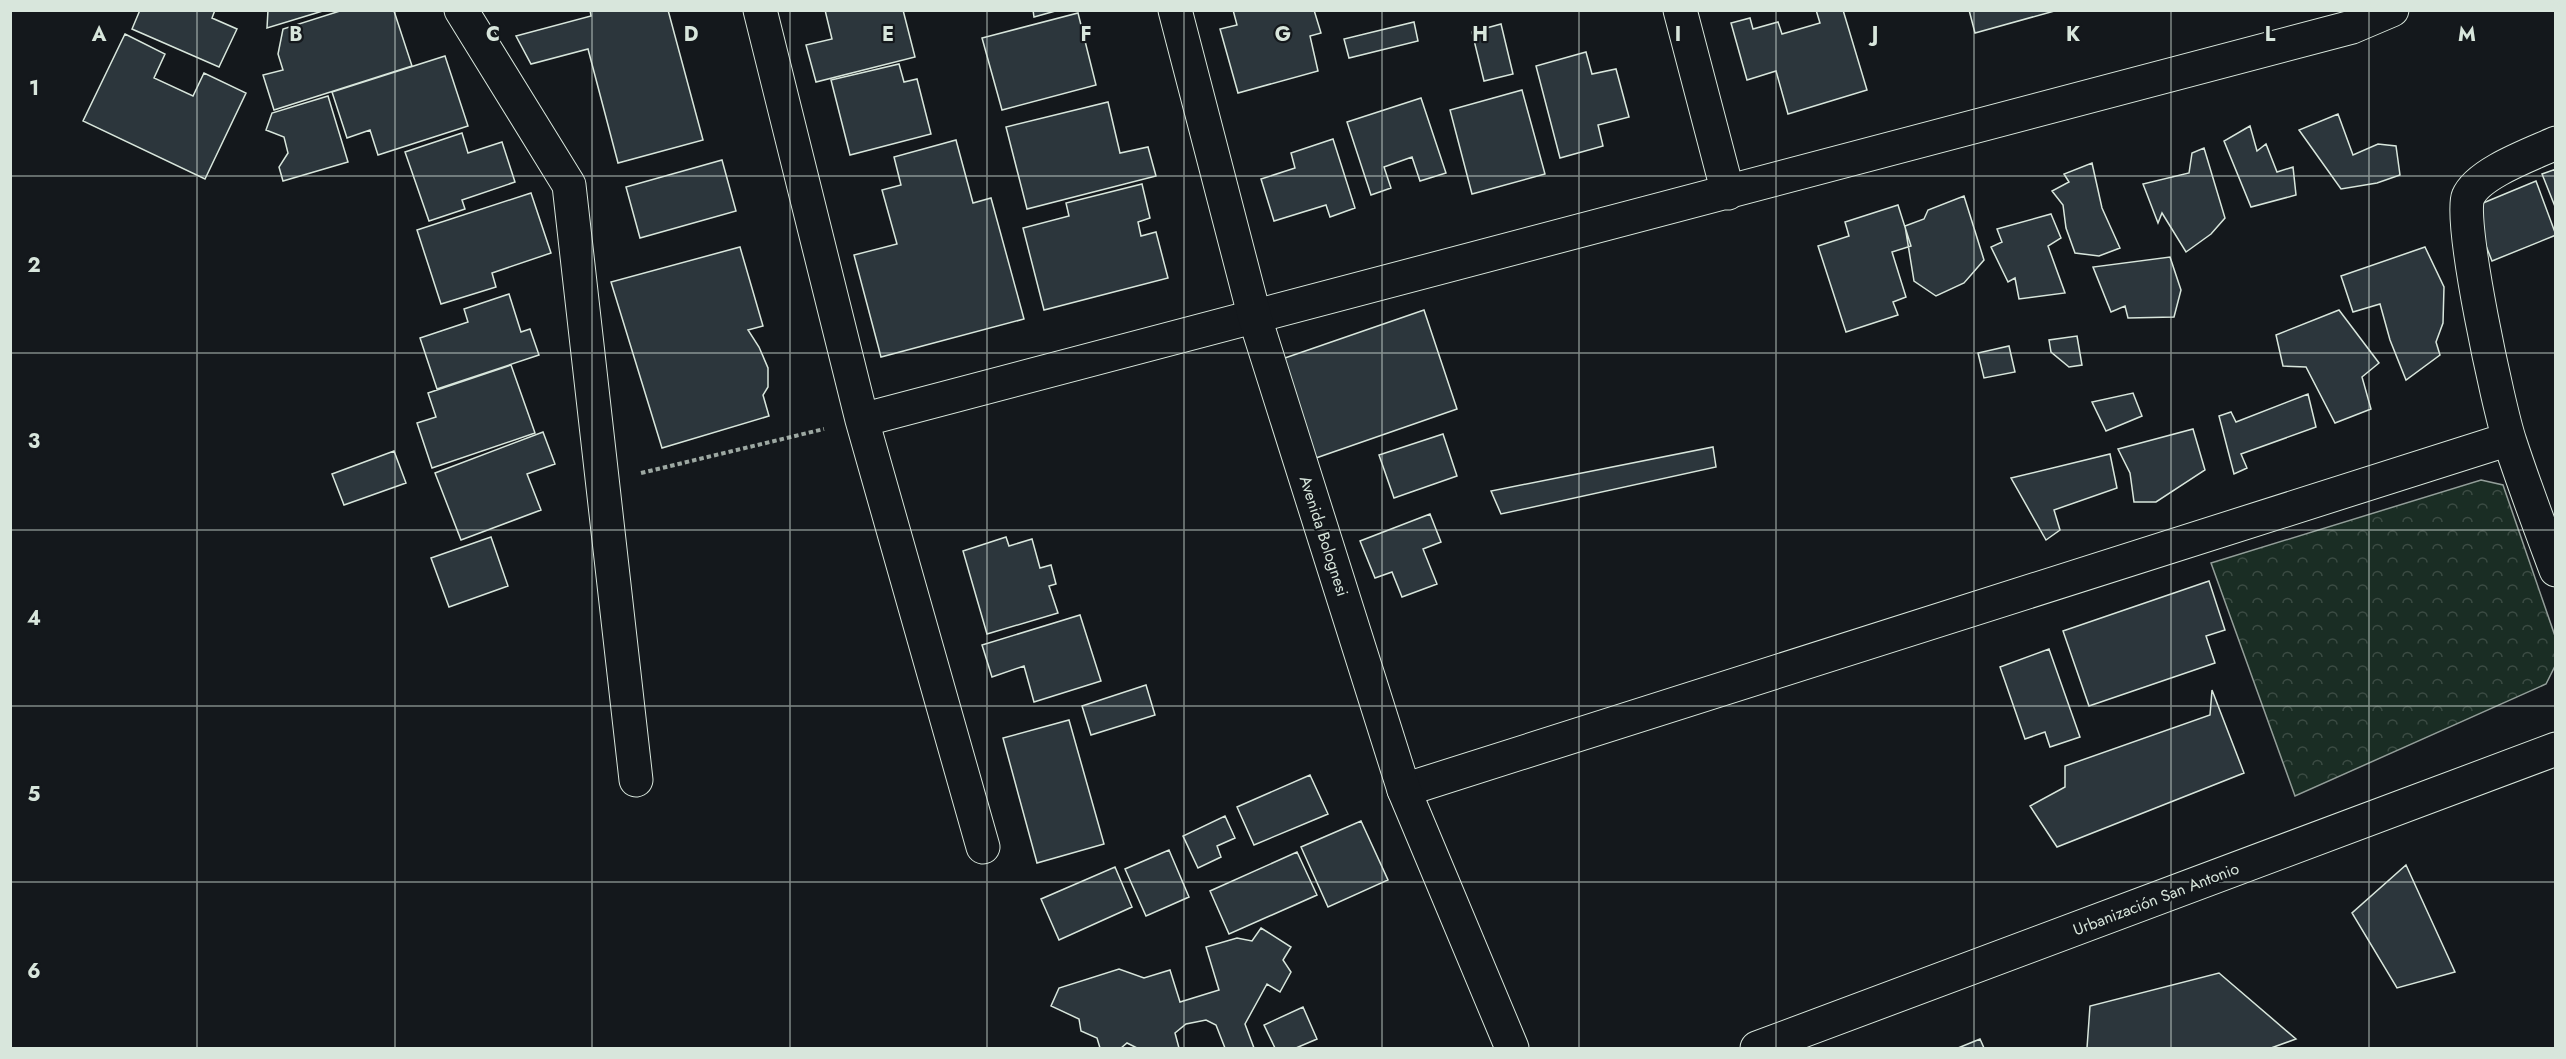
<svg xmlns="http://www.w3.org/2000/svg" width="2566" height="1059" viewBox="0 0 2566 1059" font-family="Jost,sans-serif">
	<style>
		.forest { fill: url(#forest-crowns); stroke: #939e99; stroke-width: 1.5 }
		.building { fill: #2c363c; stroke: #d8e6dc; stroke-width: 1.5 }
		.lines { fill: none; stroke-linecap: round; stroke-linejoin: round }
		.minor-casing { stroke: #d8e6dc; stroke-width: 35 }
		.major-casing { stroke: #d8e6dc; stroke-width: 35 }
		.path { stroke: #9da8a2; stroke-width: 4; stroke-dasharray: 4.5 3; stroke-linecap: butt }
		.minor { stroke: #14181c; stroke-width: 33 }
		.major { stroke: #14181c; stroke-width: 33 }
		.grid { fill: none; stroke: #d8e6dc; stroke-width: 1.5; stroke-opacity: 0.55 }
		.labels { text-anchor: middle; dominant-baseline: central; stroke-width: 4.5; stroke-linejoin: round; paint-order: stroke }
		.street-label { font-size: 16px; fill: #d8e6dc; stroke: #14181c }
		.grid-label { font-size: 20px; text-anchor: middle; font-weight: bold; fill: #d8e6dc; stroke: #14181c; stroke-width: 4.5; stroke-linejoin: round; paint-order: stroke }
	</style>
	<defs>
		<pattern id="forest-crowns" width="20" height="18" patternUnits="userSpaceOnUse" patternTransform="scale(1.5)"><rect width="20" height="18" fill="#1a2d24"/><path d="M2 6a3 3 0 1 1 6 0M12 15a3 3 0 1 1 6 0" fill="none" stroke="#3b4b43"/></pattern>
	</defs>
	<rect width="100%" height="100%" fill="#14181c"/>
	<path class="forest" d="M2481 480 2503 485 2555 636V666L2546 684 2295 796 2211 563Z"/>
	<path class="building" d="M140 10H215L212 18 237 29 219 67 132 29Z
		M268 10H326L267 28Z
		M343 10 394 11 412 66 274 110 263 75 283 70 278 54 283 29Z
		M590 10H668L703 140 618 163 588 49 531 64 516 36 591 16Z
		M825 10H903L915 57 816 82 806 45 832 39Z
		M1033 10H1059L1034 17Z
		M1233 10H1314L1321 33 1310 36 1318 71 1238 93 1220 29 1237 25Z
		M1816 10H1843L1867 90 1788 114 1776 71 1747 80 1731 23 1750 18 1753 29 1778 22 1782 34 1820 23Z
		M1969 10H2058L1975 33Z
		M1078 13 1096 85 1002 110 982 38Z
		M1414 22 1418 41 1349 58 1344 39Z
		M1501 24 1513 74 1484 81 1472 32Z
		M125 34 165 54 154 78 193 96 204 73 246 93 205 179 83 121Z
		M1586 52 1592 74 1616 69 1629 117 1598 125 1603 146 1560 158 1536 66Z
		M445 56 468 126 378 155 370 130 347 138 332 92Z
		M899 64 904 82 917 79 931 134 850 155 831 80Z
		M1522 90 1545 174 1472 194 1450 110Z
		M328 96 348 162 283 181 279 167 288 153 284 137 266 130 272 113Z
		M1421 98 1446 173 1420 181 1412 157 1384 167 1391 188 1371 195 1347 122Z
		M1108 102 1120 153 1148 147 1156 176 1027 209 1006 127Z
		M2338 114 2353 155 2378 144 2396 146 2400 175 2377 183 2341 189 2299 130Z
		M2250 126 2257 151 2266 144 2277 172 2293 167 2296 195 2251 207 2224 141Z
		M462 133 468 153 502 142 515 182 462 200 465 209 429 221 405 152Z
		M1333 139 1355 208 1330 217 1326 205 1274 221 1261 179 1295 168 1291 153Z
		M956 140 973 203 991 198 1024 319 881 357 854 255 897 244 882 190 901 185 894 157Z
		M2204 148 2225 218 2211 234 2186 252 2162 213 2158 223 2143 184 2189 173 2192 153Z
		M722 160 736 211 640 238 626 187Z
		M2092 163 2102 208 2120 248 2099 256 2075 253 2066 228 2063 205 2052 191 2069 182 2064 174Z
		M2556 169V209L2542 174Z
		M2536 181 2556 235 2492 261 2471 208Z
		M1142 184 1150 218 1138 222 1141 236 1156 232 1168 278 1044 310 1023 228 1069 216 1066 203Z
		M531 193 551 253 492 273 496 287 441 304 417 230Z
		M1964 196 1984 260 1964 283 1936 296 1914 281 1905 226 1924 219 1928 210Z
		M1898 205 1911 246 1892 252 1906 297 1893 302 1898 315 1846 332 1818 246 1849 236 1845 222Z
		M2051 214 2061 238 2048 246 2065 293 2019 299 2015 278 2008 282 1991 247 2002 242 1997 229Z
		M740 247 763 326 748 330 759 347 768 368V387L763 395 769 416 662 448 611 282Z
		M2425 247 2444 287 2443 323 2436 342 2440 355 2406 380 2390 340 2380 304 2353 312 2341 276Z
		M2170 257 2181 290 2174 317 2128 318 2125 306 2111 312 2093 267Z
		M509 294 521 332 530 329 539 355 437 389 420 338 468 322 464 309Z
		M1424 310 1457 409 1316 458 1282 359Z
		M2339 310 2379 363 2362 377 2371 409 2335 423 2306 367 2283 366 2276 335Z
		M2077 336 2082 365 2069 367 2051 352 2049 340Z
		M2009 346 2015 372 1984 378 1978 353Z
		M511 365 535 433 432 468 417 423 436 417 428 393Z
		M2133 393 2142 416 2106 431 2092 402Z
		M2308 394 2316 427 2241 454 2247 468 2234 474 2219 416 2231 412 2236 422Z
		M2193 429 2205 470 2156 502H2134L2130 473 2118 449Z
		M543 432 555 464 527 474 541 510 461 540 435 473Z
		M1443 434 1457 476 1394 498 1379 455Z
		M1713 447 1716 467 1501 514 1491 491Z
		M394 451 406 483 344 505 332 474Z
		M2110 454 2117 488 2054 510 2060 530 2046 540 2011 478Z
		M1430 514 1441 542 1423 549 1437 584 1402 597 1392 572 1375 578 1360 541Z
		M491 537 508 586 449 607 431 558Z
		M1006 537 1009 546 1032 539 1040 568 1051 565 1056 584 1049 586 1058 613 987 634 963 551Z
		M2209 581 2225 630 2206 636 2215 663 2089 706 2063 631Z
		M1080 615 1101 681 1034 702 1024 666 992 677 982 645Z
		M2049 649 2080 737 2050 747 2045 732 2025 739 2000 667Z
		M1146 685 1155 715 1091 735 1082 706Z
		M2212 690 2244 773 2057 847 2030 806 2065 787V766L2210 715Z
		M1069 720 1104 844 1037 863 1003 738Z
		M1310 775 1328 814 1254 845 1237 807Z
		M1225 816 1235 838 1217 846 1221 857 1198 868 1183 836Z
		M1361 821 1388 880 1328 907 1301 847Z
		M1169 850 1189 897 1146 916 1125 869Z
		M1297 852 1317 895 1229 934 1210 891Z
		M2406 865 2455 972 2397 988 2352 913Z
		M1115 867 1132 907 1059 940 1041 899Z
		M1261 928 1291 947 1283 960 1291 972 1280 992 1267 984 1245 1024 1254 1048H1225L1216 1025 1206 1020 1186 1024 1175 1033 1179 1048H1137L1127 1043 1121 1048H1100L1097 1038 1081 1031 1079 1019 1051 1006 1059 988 1119 969 1144 978 1170 970 1180 1002 1219 990 1206 947 1237 938 1252 941Z
		M2219 973 2296 1039 2271 1048H2087L2090 1006Z
		M1303 1007 1317 1039 1296 1048H1275L1264 1025Z
		M1980 1039 1984 1048H1958Z"/>
	<g class="lines">
		<g class="minor-casing">
			<path id="minor" d="M461 10 569 185 636 780
				M760 10 862 420 983 847
				M1680 10 1728 193
				M2556 143C2532 154 2478 173 2468 197 2458 219 2499 410 2510 442 2524 485 2540 527 2556 570
				M862 420 2352 27 2392 10
				M1404 790 2509 439
				M1757 1048 2556 749"/>
		</g>
		<g class="major-casing">
			<path id="major" d="M1175 10 1255 318 1404 790 1512 1048"/>
		</g>
		<path class="path" d="M641 473 824 429"/>
		<use href="#minor" class="minor"/>
		<use href="#major" class="major"/>
	</g>
	<path class="grid" d="M197 10V1048M395 10V1048M592 10V1048M790 10V1048M987 10V1048M1184 10V1048M1382 10V1048M1579 10V1048M1776 10V1048M1974 10V1048M2171 10V1048M2369 10V1048M10 176H2556M10 353H2556M10 530H2556M10 706H2556M10 882H2556"/>
	<g class="labels">
		<g class="street-label">
			<text transform="translate(1324 536) rotate(72)">Avenida Bolognesi</text>
			<text transform="translate(2156 899) rotate(-21)">Urbanización San Antonio</text>
		</g>
	</g>
	<g class="grid-label">
		<text x="99" y="41">A</text>
		<text x="296" y="41">B</text>
		<text x="493" y="41">C</text>
		<text x="691" y="41">D</text>
		<text x="888" y="41">E</text>
		<text x="1086" y="41">F</text>
		<text x="1283" y="41">G</text>
		<text x="1480" y="41">H</text>
		<text x="1678" y="41">I</text>
		<text x="1875" y="41">J</text>
		<text x="2073" y="41">K</text>
		<text x="2270" y="41">L</text>
		<text x="2467" y="41">M</text>
		<text x="34" y="95">1</text>
		<text x="34" y="272">2</text>
		<text x="34" y="448">3</text>
		<text x="34" y="625">4</text>
		<text x="34" y="801">5</text>
		<text x="34" y="978">6</text>
	</g>
	<rect width="2566" height="1059" fill="none" stroke="#d8e6dc" stroke-width="24"/>
</svg>
